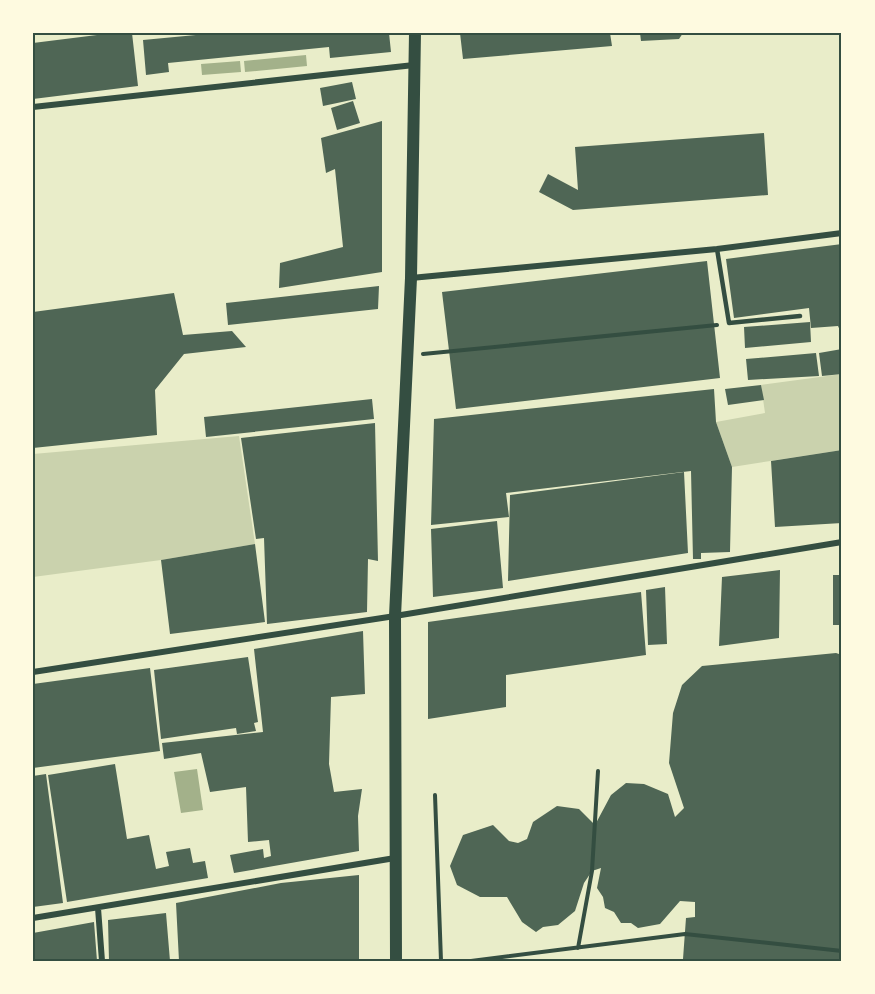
<svg xmlns="http://www.w3.org/2000/svg" width="875" height="994" viewBox="0 0 875 994" font-family="'Open Sans',sans-serif">
	<style>
		.green { fill: #cad2ad }
		.water { fill: #a3b18a }
		.building { fill: #4f6655 }
		.lines { fill: none; stroke-linecap: round; stroke-linejoin: round }
		.path { stroke: #344e41; stroke-width: 4 }
		.service { stroke: #344e41; stroke-width: 4.5 }
		.minor { stroke: #344e41; stroke-width: 6 }
		.secondary { stroke: #344e41; stroke-width: 12 }
		.neatline { fill: none; stroke: #344e41; stroke-width: 2 }
	</style>
	<rect width="100%" height="100%" fill="#e9edc9"/>
	<path class="green" d="M842 374V450L732 467 716 422 765 413 761 385Z
		M239 436 255 544 161 560 33 577V454Z"/>
	<path class="water" d="M306 55 307 66 245 72 244 61Z
		M240 61 241 72 202 75 201 64Z
		M197 769 203 810 181 813 174 772Z"/>
	<path class="building" d="M113 33H132L138 86 33 99V43Z
		M217 33H389L391 52 330 58 329 47 168 63 169 72 146 75 143 40Z
		M460 33H610L612 46 463 59Z
		M640 33H683L679 39 641 41Z
		M352 82 356 99 323 106 320 88Z
		M353 101 360 123 337 130 331 108Z
		M382 121V272L279 288 280 263 343 247 335 169 326 173 321 138Z
		M764 133 768 195 573 210 539 192 548 174 578 190 575 147Z
		M842 244V335L838 326 811 328 809 308 734 318 726 259Z
		M707 261 720 378 456 409 442 292Z
		M379 286 378 309 228 325 226 303Z
		M174 293 183 335 232 331 246 347 184 354 155 390 157 435 33 448V312Z
		M810 322 811 342 745 348 744 327Z
		M842 349V374L822 376 819 353Z
		M816 353 819 376 748 380 746 359Z
		M761 385 764 400 728 405 725 389Z
		M714 389 716 422 732 467 730 552 701 553V559H693L691 471 506 493 509 517 431 525 434 419Z
		M372 399 374 419 206 437 204 417Z
		M375 423 378 561 368 559 367 612 267 624 264 538 256 539 241 438Z
		M842 450V523L775 527 771 461Z
		M684 472 688 553 508 581 510 495Z
		M497 521 503 588 433 597 431 529Z
		M255 544 265 622 170 634 161 560Z
		M839 558H842V625H833V575H839Z
		M780 570 779 638 719 646 722 577Z
		M665 587 667 644 648 645 646 590Z
		M641 592 646 655 506 675V707L428 719V622Z
		M363 631 365 694 331 697 329 764 334 792 362 789 358 816 359 851 234 873 230 855 263 849 264 858 271 856 269 840 248 842 246 787 210 792 201 753 164 759 162 743 263 732 254 649Z
		M836 653 842 655V961L683 959 686 918 695 917V902L680 901 660 924 638 928 631 923H621L614 912 605 908 603 897 597 888 601 868 592 871 584 883 575 911 558 925 543 927 536 932 522 922 507 897H480L457 885 450 866 463 835 493 825 509 841 518 843 527 839 533 822 557 806 579 809 595 825 611 795 626 783 644 784 668 794 675 817 684 808 669 763 673 713 682 685 702 666Z
		M248 657 258 722 254 723 256 731 237 734 236 728 161 739 154 670Z
		M150 668 160 751 33 768V684Z
		M115 764 127 839 149 835 156 869 169 866 166 852 190 848 193 863 205 861 208 878 67 902 48 775Z
		M46 774 63 903 33 907V776Z
		M359 875V961H179L176 903 281 883Z
		M166 913 170 961H109L108 920Z
		M94 922 97 961H33V933Z"/>
	<g class="lines">
		<path class="path" d="M423 354 717 325
			M435 795 441 961
			M578 948 592 871 598 771
			M471 961 685 934 842 951"/>
		<path class="service" d="M717 249 729 323 800 316"/>
		<path class="minor" d="M33 107 414 65
			M411 278 717 249 842 233
			M33 672 395 616 842 542
			M98 908 102 961
			M33 918 395 858"/>
		<path class="secondary" d="M396 961 395 616 411 278 415 33"/>
	</g>
	<rect width="875" height="994" fill="none" stroke="#fefae0" stroke-width="69"/>
	<rect x="34" y="34" width="806" height="926" class="neatline"/>
</svg>
